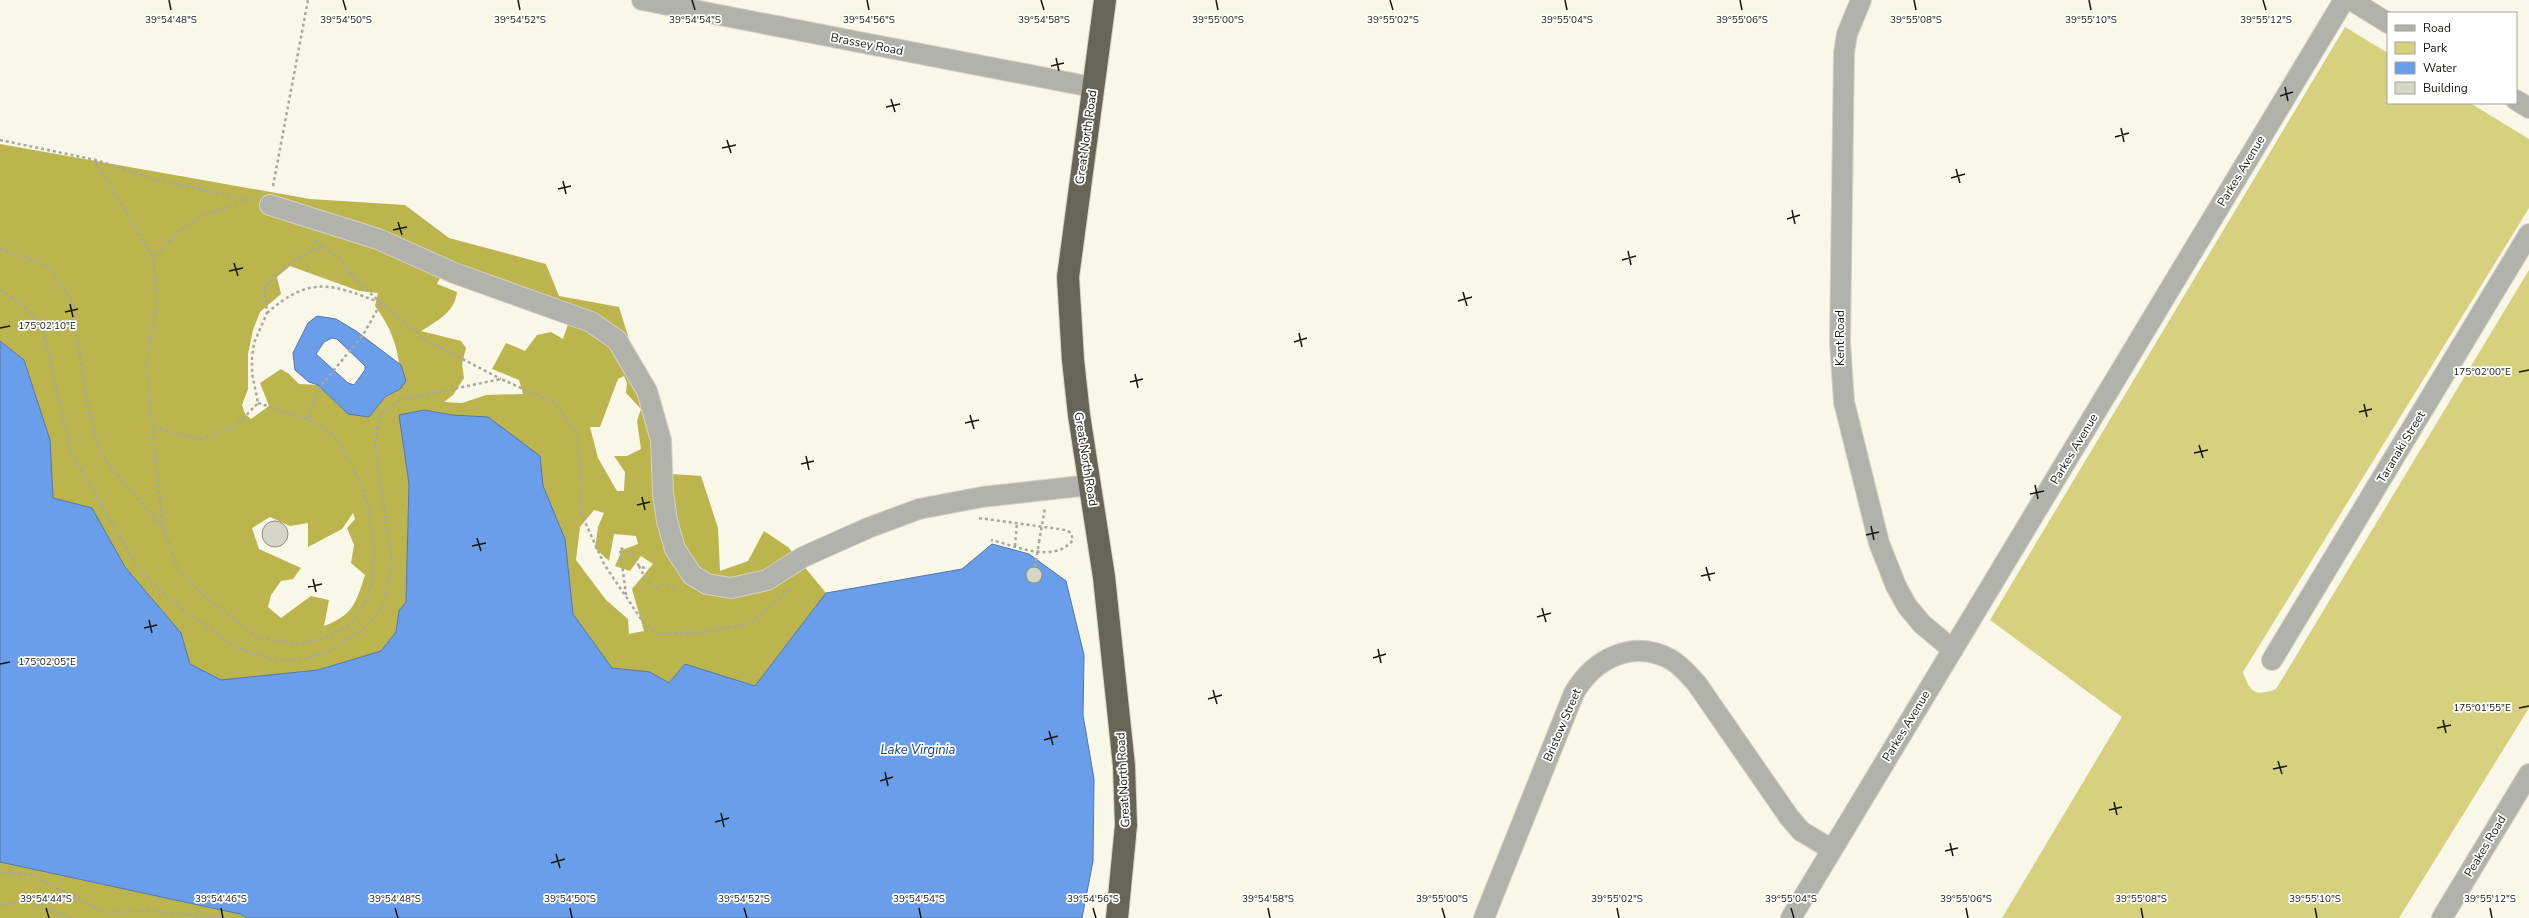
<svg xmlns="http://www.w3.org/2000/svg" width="2529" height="918" viewBox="0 0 2529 918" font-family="'Nunito Sans',sans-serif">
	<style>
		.green { fill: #d6d07f }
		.forest { fill: #bcb54d; fill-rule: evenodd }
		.water { fill: #6a9eea; stroke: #5175a9; fill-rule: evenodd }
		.building { fill: #d6d6c7; stroke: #919082 }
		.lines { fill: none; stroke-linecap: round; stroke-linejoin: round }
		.minor-casing { stroke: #d4d3c5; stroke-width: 22 }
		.highway-casing { stroke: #d4d3c5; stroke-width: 24 }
		.path { stroke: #a9a89d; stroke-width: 2.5; stroke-dasharray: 3 3; stroke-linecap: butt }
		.minor { stroke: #b2b2ac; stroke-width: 20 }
		.highway { stroke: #666558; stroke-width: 22 }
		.path-bridge { stroke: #a9a89d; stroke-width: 2.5; stroke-dasharray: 3 3; stroke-linecap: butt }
		.ticks { fill: none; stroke: #161610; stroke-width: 1.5 }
		.labels { text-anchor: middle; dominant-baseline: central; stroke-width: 3.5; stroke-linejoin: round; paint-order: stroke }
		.street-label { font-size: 12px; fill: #161610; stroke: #fff }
		.water-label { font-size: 13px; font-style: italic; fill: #104285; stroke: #fff }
		.ticks-label { font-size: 10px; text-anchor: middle; fill: #161610; stroke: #fff; stroke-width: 3.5; stroke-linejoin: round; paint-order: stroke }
	</style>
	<rect width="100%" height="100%" fill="#f8f7e8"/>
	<path class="green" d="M2345 27 2388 53V103H2470L2529 139V208L2243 672C2250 693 2255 697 2276 689L2529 270V708L2399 918H2002L2122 717 1990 620Z"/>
	<path class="forest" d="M0 144 310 199 405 205 449 238 546 264 559 296 619 307 671 474 701 476 718 528 720 571 748 561 764 531 788 547 826 593 755 686 685 664 669 683 650 672 612 668 573 614 565 539 543 486 540 456 452 415 424 410 399 415 409 484 406 602 399 611 396 632 381 651 318 670 221 680 190 664 181 633 125 567 92 508 52 498 50 440 24 360 0 341ZM290 266 359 291 378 293 375 306C394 331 402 358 400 389L385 397 369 417 348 414 318 385 299 384 289 374 281 369 260 383 269 406 251 419 245 414 242 405 248 389V354L253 330 260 312 281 294 277 277ZM446 266 553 305 579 307 577 324H568L563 339 551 332 537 335 525 351 506 343 492 369 519 380 523 394 486 395 462 403 444 402 453 395 464 378 462 364 466 348 461 341 421 331C437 321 455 312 457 292L437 284ZM624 376 627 383 626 393 641 409 637 421 641 449 627 456H614L625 472 624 491H617L598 458 590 427H600L618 379ZM594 510 604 513 598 527 595 548 609 561 614 534 636 536 638 544 622 550 615 566 630 571 641 556 653 564 632 589 644 631 629 634 628 619 606 600 576 560 580 527ZM353 513 355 519 347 528 354 545 351 563 365 575C356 603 353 615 324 626L329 600 311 596 281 618 268 607 271 595 281 581 293 579 301 568 259 549 252 528 270 517 290 526 308 523V547L342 529Z
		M0 862 240 914 246 918H0Z"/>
	<path class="water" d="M317 316 336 319 356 331 401 365 406 381 400 389 385 397 369 417 348 414 318 385 309 382 295 370 293 353 308 323ZM332 338 337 339 365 366V370L354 385 348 383 316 354 324 342Z
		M0 341 24 360 50 440 53 498 92 508 125 567 181 633 190 664 221 680 318 670 381 651 396 632 399 611 406 602 409 484 399 415 424 410 452 415 488 417 540 456 543 486 565 539 573 614 612 668 650 672 669 683 685 664 755 686 826 593 962 569 992 544 1029 554 1066 581 1084 655 1083 715 1094 779 1093 861 1082 918H247L240 914 0 862Z"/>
	<path class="building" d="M262 534a13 13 0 1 1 26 0a13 13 0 1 1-26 0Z
		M1026 575a8 8 0 1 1 16 0a8 8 0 1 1-16 0Z"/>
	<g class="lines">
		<g class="minor-casing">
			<path id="minor" d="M642 0 1092 87
				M1861 0 1847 34 1844 53 1840 342 1844 402 1879 543 1896 586 1907 606 1922 624 1953 650
				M2351 0 2388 23
				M2516 100 2529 108
				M270 205 378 239 454 273 591 322 617 340 647 391 661 440 663 493 667 521 675 549 692 575 707 584 731 588 767 580 803 557 868 528 919 509 982 497 1090 485
				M2272 660 2529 234
				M1484 918 1574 693C1594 659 1632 639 1670 659 1681 665 1689 675 1697 684L1789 817 1801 831 1831 849
				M1791 918 2344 0
				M2442 918 2529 774"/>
		</g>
		<g class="highway-casing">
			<path id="highway" d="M1105 0 1068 277 1073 360 1079 415 1104 577 1124 766 1126 825 1117 918"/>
		</g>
		<path class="path" d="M0 140 96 160 149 178 252 201
			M96 161 154 259
			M273 186 308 0
			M314 240 340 259 356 280 381 303 426 340 501 379
			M0 249 48 266 72 301 86 396 98 446 110 466 164 529 178 570 210 601 257 637 296 644 325 638 347 627 354 620 364 607 371 587 374 549 368 505 357 476 334 435 308 419 258 403
			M0 290 20 303 42 326 71 452 135 563 170 600 235 647 274 660 306 659 329 651 363 629 383 607 392 563 375 444 380 415 400 400 501 379 555 403 576 433 581 472V513L604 564 641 619 657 634 698 633 749 624 791 589
			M267 313C310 275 332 284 381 303L363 335 319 388 308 419
			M154 427 199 440 236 426 258 403 252 373V358L254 343 267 313 264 288C283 267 296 258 322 246
			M979 518 1066 530 1071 533 1073 540C1054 564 1016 546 991 540
			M163 529 146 367 157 303 154 259 176 233 203 215 247 201
			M1039 542 1045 508
			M1015 546 1017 523
			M639 566 645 578 656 589 663 584 673 588 676 586
			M1035 567 1036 561
			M626 595 620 548 631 553 639 566 648 569
			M0 872 32 875 103 912 149 911 230 918
			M0 905 27 901 71 918"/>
		<use href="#minor" class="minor"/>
		<use href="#highway" class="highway"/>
		<path class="path-bridge" d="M1036 561 1039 542"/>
	</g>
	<path class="ticks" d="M169 0 171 10M343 0 346 10M518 0 520 10M692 0 695 10M867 0 869 10M1041 0 1044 10M1216 0 1218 10M1390 0 1393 10M1565 0 1567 10M1740 0 1742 10M1914 0 1916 10M2089 0 2091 10M2263 0 2266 10M1056 58 1059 71M1051 66 1064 63M2285 87 2288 101M2280 96 2293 92M891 99 895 112M886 107 900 104M2121 128 2124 142M2115 137 2129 133M727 140 731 153M722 148 736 145M1956 169 1960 183M1951 178 1965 174M563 181 566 194M558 189 571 186M1792 210 1795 224M1787 219 1800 215M398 222 402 235M393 230 407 227M1628 251 1631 265M1622 260 1636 256M234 263 238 276M229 271 243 268M1463 292 1467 306M1458 301 1472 297M70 304 73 317M65 312 78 309M0 328 10 326M1299 333 1302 347M1294 342 1307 338M2519 372 2529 370M1135 374 1138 388M1130 382 1143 379M2364 404 2367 417M2359 412 2372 409M970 415 974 429M965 423 979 420M2199 445 2203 458M2194 453 2208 450M806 456 809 470M801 464 814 461M2035 485 2038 499M2030 494 2044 491M642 497 645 510M637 505 650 502M1871 526 1874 540M1866 535 1879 532M477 538 481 551M472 546 486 543M1706 567 1710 581M1701 576 1715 573M313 579 316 592M308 587 322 584M1542 608 1546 622M1537 617 1551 613M149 620 152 633M144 628 157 625M1378 649 1381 663M1373 658 1386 654M0 664 10 662M1213 690 1217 704M1208 699 1222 695M2519 708 2529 706M2443 720 2446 733M2437 728 2451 725M1049 731 1053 745M1044 740 1058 736M2278 761 2282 774M2273 769 2287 766M885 772 888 786M880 781 893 777M2114 802 2117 815M2109 810 2122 807M721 813 724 827M715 822 729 818M1950 843 1953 856M1945 851 1958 848M556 854 560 868M551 863 565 859M46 908 49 918M221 908 223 918M395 908 398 918M570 908 572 918M744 908 747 918M919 908 921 918M1093 908 1096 918M1268 908 1270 918M1442 908 1445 918M1617 908 1619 918M1791 908 1794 918M1966 908 1968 918M2141 908 2143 918M2315 908 2317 918M2490 908 2492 918"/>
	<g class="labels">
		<g class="street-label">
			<text transform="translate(867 44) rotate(11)">Brassey Road</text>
			<text transform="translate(1086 137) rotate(-82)">Great North Road</text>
			<text transform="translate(2241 171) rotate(-59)">Parkes Avenue</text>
			<text transform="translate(1840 338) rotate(-90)">Kent Road</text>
			<text transform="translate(2401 447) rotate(-59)">Taranaki Street</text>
			<text transform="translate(2074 449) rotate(-59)">Parkes Avenue</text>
			<text transform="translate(1086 459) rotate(81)">Great North Road</text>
			<text transform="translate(1562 725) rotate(-67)">Bristow Street</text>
			<text transform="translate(1906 726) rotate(-59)">Parkes Avenue</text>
			<text transform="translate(1123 780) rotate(-93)">Great North Road</text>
			<text transform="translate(2485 846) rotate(-59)">Peakes Road</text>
		</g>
		<g class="water-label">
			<text x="918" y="750">Lake Virginia</text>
		</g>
	</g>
	<g class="ticks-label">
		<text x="171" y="23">39°54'48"S</text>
		<text x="346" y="23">39°54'50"S</text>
		<text x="520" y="23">39°54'52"S</text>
		<text x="695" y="23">39°54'54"S</text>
		<text x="869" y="23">39°54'56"S</text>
		<text x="1044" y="23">39°54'58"S</text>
		<text x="1218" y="23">39°55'00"S</text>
		<text x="1393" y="23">39°55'02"S</text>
		<text x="1567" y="23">39°55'04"S</text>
		<text x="1742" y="23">39°55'06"S</text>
		<text x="1916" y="23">39°55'08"S</text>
		<text x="2091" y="23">39°55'10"S</text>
		<text x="2266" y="23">39°55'12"S</text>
		<text x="47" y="329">175°02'10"E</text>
		<text x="2482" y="375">175°02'00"E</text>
		<text x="47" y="665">175°02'05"E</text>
		<text x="2482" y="711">175°01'55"E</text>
		<text x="46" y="902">39°54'44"S</text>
		<text x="221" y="902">39°54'46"S</text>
		<text x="395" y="902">39°54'48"S</text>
		<text x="570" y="902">39°54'50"S</text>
		<text x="744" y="902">39°54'52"S</text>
		<text x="919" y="902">39°54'54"S</text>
		<text x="1093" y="902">39°54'56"S</text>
		<text x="1268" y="902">39°54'58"S</text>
		<text x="1442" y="902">39°55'00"S</text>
		<text x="1617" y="902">39°55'02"S</text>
		<text x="1791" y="902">39°55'04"S</text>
		<text x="1966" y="902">39°55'06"S</text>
		<text x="2141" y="902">39°55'08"S</text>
		<text x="2315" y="902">39°55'10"S</text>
		<text x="2490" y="902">39°55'12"S</text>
	</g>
	<rect x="2387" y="12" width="130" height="92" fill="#ffffff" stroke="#a2a29f"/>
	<rect x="2395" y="25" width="20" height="6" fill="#b2b2ac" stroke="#a2a29f"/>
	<text x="2423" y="32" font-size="12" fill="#161610">Road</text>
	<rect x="2395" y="42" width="20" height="12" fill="#d6d07f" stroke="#a2a29f"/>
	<text x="2423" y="52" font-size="12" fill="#161610">Park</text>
	<rect x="2395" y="62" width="20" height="12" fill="#6a9eea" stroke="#a2a29f"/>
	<text x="2423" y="72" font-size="12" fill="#161610">Water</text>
	<rect x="2395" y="82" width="20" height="12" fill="#d6d6c7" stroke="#a2a29f"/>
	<text x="2423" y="92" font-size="12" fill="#161610">Building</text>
</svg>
